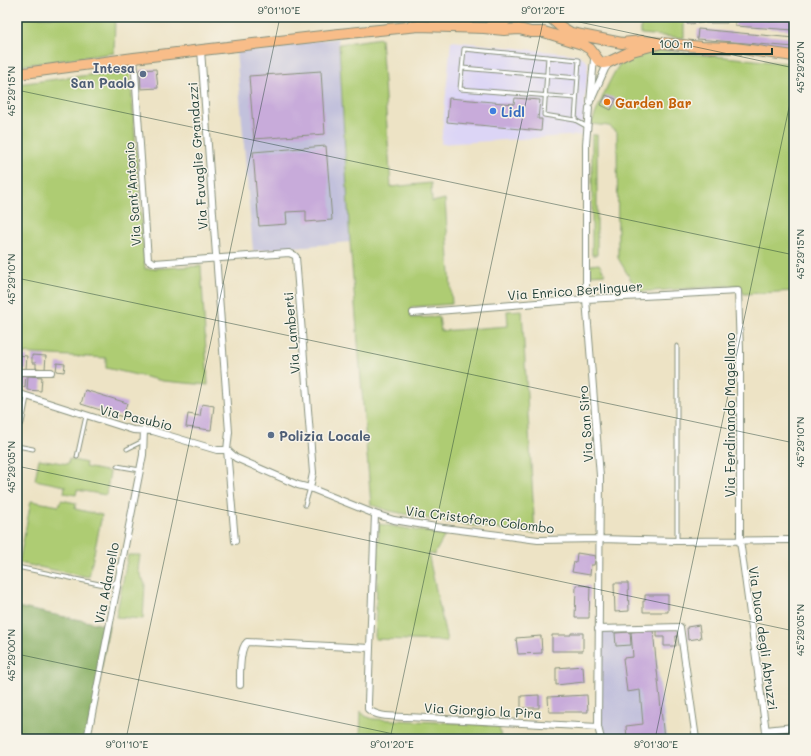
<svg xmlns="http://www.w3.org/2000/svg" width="811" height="756" viewBox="0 0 811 756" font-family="Mali,sans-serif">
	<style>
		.built { fill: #dcd5f6 }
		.industrial { fill: #c2c1dc }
		.green { fill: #aecc73; stroke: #668454 }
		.forest { fill: #8ab065; stroke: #54764c }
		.building { fill: #c8abda }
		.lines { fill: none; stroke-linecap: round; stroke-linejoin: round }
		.lane-casing { stroke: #86907c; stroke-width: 5 }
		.street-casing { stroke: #86907c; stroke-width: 8 }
		.primary-casing { stroke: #86907c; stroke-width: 12 }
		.lane { stroke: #fff; stroke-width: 3 }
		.street { stroke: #fff; stroke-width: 6 }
		.primary { stroke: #f8bd89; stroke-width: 10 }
		.ticks { fill: none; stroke: #1f3d34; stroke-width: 1; stroke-opacity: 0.45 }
		.service-dot { fill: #5c6f8a; stroke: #f7f3e8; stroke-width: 1.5 }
		.food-dot { fill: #e8710a; stroke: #f7f3e8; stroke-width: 1.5 }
		.shop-dot { fill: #3f7fe0; stroke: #f7f3e8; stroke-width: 1.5 }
		.labels { text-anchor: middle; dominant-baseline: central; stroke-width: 3; stroke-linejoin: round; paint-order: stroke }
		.service-label { font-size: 13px; font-weight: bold; fill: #4e5e75; stroke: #f7f3e8; text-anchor: end }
		.food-label { font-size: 13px; font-weight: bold; fill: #c56008; stroke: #f7f3e8; text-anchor: start }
		.shop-label { font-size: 13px; font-weight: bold; fill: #366cbe; stroke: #f7f3e8; text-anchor: start }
		.street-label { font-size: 13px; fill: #1f3d34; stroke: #f7f3e8 }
		.neatline { fill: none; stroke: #1f3d34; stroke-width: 1.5 }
		.ticks-label { font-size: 10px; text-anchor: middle; fill: #1f3d34 }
	</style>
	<rect width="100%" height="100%" fill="#f7f3e8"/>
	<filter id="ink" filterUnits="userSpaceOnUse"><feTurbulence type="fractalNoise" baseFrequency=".025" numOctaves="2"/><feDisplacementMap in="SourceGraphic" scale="8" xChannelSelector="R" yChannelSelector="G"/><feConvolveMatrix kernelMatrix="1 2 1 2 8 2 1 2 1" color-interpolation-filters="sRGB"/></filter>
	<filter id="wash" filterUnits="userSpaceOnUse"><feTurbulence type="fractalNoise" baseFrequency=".012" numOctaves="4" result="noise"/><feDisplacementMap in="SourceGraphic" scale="16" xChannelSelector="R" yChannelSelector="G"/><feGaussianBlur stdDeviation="0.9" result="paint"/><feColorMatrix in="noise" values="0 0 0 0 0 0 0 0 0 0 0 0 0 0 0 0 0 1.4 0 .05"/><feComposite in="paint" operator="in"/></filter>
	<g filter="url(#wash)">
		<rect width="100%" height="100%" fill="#ede3c5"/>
		<path class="built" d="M451 41 579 55 588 63 582 135 441 144Z"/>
		<path class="industrial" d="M338 38 350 242 253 251 236 51Z
			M653 630 667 739H604L600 726 601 631Z"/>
		<path class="green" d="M17 17H115L114 53 17 66Z
			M640 17H684V38L641 34Z
			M381 38 391 187 431 183 432 202 445 199 452 304 411 307V318L439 317 441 331 508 326 507 311 522 310 535 534 439 521 390 511 371 505 350 242 339 44Z
			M655 50 794 64V291L744 294 738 285 638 292 618 258 617 132 609 126 591 124C598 109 613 67 625 59 634 53 645 52 655 50Z
			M130 70 145 269 201 266 208 385 163 381 106 368V358L17 353V84Z
			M592 135H597V255H592Z
			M599 264 605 274 591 275 590 265Z
			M39 459 68 464 69 459 86 463 85 467 110 472 106 495 77 490 76 495 64 493 65 486 35 480Z
			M61 500 76 503 75 509 102 515 89 577 19 563 31 501 59 506Z
			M379 524 445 535 434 555 428 553 447 641 375 639Z
			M128 555H140L138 570 145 584 143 619 116 617Z
			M361 711 365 716 373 719 499 725 501 739H360Z"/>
		<path class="forest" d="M17 607 109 626 88 739H17Z"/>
		<g id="blocks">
			<path class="building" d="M687 17H703V23L687 24Z
				M705 17H727V23H705Z
				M735 17 794 20V30L735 26Z
				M698 29 794 38V47L697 39Z
				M156 69 158 88 141 89 140 70Z
				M321 71 325 134 254 139 249 76Z
				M606 95 616 99 611 110 601 105Z
				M449 98 514 104 515 98 540 100 538 119H542L541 131 447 122Z
				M326 146 332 220 306 222V211L286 212 287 224 259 226 253 152Z
				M17 355 27 356 26 369H17Z
				M32 355 46 356 45 369 36 368V363H32Z
				M57 363 65 364 64 372 56 371Z
				M17 373 26 374 25 387 18 386Z
				M28 376 42 377 41 391 27 390Z
				M85 390 127 403 123 417 81 404Z
				M202 404 214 406 211 430 186 427 188 414 200 416Z
				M577 553 596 556 594 565H591L590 575 572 572 574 562H576Z
				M614 583H628L629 611 615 612Z
				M576 585 590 586 589 618H575Z
				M645 595H668V612H643V601H645Z
				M699 625 701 638 688 640 687 627Z
				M657 629H679V636H676V646H664V637H657Z
				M653 630 664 739H627L626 726 643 724 640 690 627 692 623 658 633 657 631 632Z
				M630 632 631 645 616 646 615 633Z
				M571 633H583V651H552V635H571Z
				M541 636 542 653 518 654 516 638Z
				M583 666 584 682 556 685V668Z
				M539 695V708H521V696Z
				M587 695 588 712H549L548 697Z"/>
		</g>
	</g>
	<g filter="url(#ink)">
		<use href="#blocks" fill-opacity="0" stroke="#86907c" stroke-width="1"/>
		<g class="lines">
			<g class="lane-casing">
				<path id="lane" d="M548 57 544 115 575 120
					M462 68 578 78
					M576 98 460 89 464 49 579 60 575 120 586 126
					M22 423 27 397
					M17 446 33 449
					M127 449 143 441
					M77 457 86 416
					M117 466 140 470
					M305 505 310 488
					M677 541V346
					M17 567 109 586 117 581"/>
			</g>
			<g class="street-casing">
				<path id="street" d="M772 17V18
					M201 50 229 432 227 450 235 541
					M134 58 148 260 155 263 289 253 294 255 296 257 313 473 310 488
					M592 98 605 69 610 62
					M590 102 594 59 593 54
					M589 108 586 144V299L600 476 598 727 601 739
					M413 313 586 299 738 291 740 350V540L767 739
					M17 372H51
					M17 393 133 430 153 431 217 450H227
					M227 450 236 458 298 485 310 488 375 514 394 520 436 527 538 540 600 539 677 541 794 540
					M375 514 368 702V709C378 718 395 716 408 717L598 727
					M598 629 680 627 696 739
					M240 685C240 674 239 649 247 642L370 648
					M766 730 794 727
					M88 739V734L143 455 144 430"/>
			</g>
			<g class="primary-casing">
				<path id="primary" d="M550 17 561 27 571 33 622 43 642 41 702 47 735 48 794 56
					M490 26 496 25 512 17
					M17 74 134 58 339 34 419 26 484 28 504 30 519 29 531 32H544L582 44 590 49 599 61 603 63 609 62 632 51 662 43"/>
			</g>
			<use href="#lane" class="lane"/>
			<use href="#street" class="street"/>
			<use href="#primary" class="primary"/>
		</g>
	</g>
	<path class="ticks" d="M556 17 794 68M17 90 794 255M17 278 794 443M17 466 794 631M17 654 417 739M126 739 280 17M390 739 544 17M655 739 794 84"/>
	<g class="service-dot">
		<circle cx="143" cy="74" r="4"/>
		<circle cx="271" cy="435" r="4"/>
	</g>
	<circle class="food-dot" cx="607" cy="102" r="4"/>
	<circle class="shop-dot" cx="493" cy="111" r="4"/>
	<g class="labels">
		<g class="service-label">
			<text x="135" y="67">Intesa<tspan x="135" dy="15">San Paolo</tspan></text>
			<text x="279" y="435" text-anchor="start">Polizia Locale</text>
		</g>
		<g class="food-label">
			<text x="615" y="102">Garden Bar</text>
		</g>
		<g class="shop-label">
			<text x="501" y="111">Lidl</text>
		</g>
		<g class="street-label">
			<text transform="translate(197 156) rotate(-94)">Via Favaglie Grandazzi</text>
			<text transform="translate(132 194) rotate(-94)">Via Sant'Antonio</text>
			<text transform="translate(575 290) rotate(-4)">Via Enrico Berlinguer</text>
			<text transform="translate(291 333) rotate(-95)">Via Lamberti</text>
			<text transform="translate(729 415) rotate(-90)">Via Ferdinando Magellano</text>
			<text transform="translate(136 417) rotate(13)">Via Pasubio</text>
			<text transform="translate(585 424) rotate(-94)">Via San Siro</text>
			<text transform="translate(480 519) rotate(7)">Via Cristoforo Colombo</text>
			<text transform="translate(106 583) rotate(-79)">Via Adamello</text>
			<text transform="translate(764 638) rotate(82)">Via Duca degli Abruzzi</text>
			<text transform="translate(483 710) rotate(3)">Via Giorgio la Pira</text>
		</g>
	</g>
	<rect width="811" height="756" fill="none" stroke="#f7f3e8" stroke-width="44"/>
	<path d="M653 48v6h119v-6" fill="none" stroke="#1f3d34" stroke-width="2"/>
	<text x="659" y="48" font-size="12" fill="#1f3d34" stroke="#f7f3e8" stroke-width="3" paint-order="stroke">100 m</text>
	<rect x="22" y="22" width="767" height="712" class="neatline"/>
	<g class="ticks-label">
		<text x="279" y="14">9°01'10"E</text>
		<text x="543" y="14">9°01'20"E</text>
		<text transform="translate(800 67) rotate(-90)" y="4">45°29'20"N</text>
		<text transform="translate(11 91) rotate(-90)" y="4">45°29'15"N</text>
		<text transform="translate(800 254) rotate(-90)" y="4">45°29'15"N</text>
		<text transform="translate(11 279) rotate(-90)" y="4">45°29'10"N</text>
		<text transform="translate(800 442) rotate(-90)" y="4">45°29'10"N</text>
		<text transform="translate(11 467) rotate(-90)" y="4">45°29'05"N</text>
		<text transform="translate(800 630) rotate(-90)" y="4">45°29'05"N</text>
		<text transform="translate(11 655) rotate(-90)" y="4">45°29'00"N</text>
		<text x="127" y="748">9°01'10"E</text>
		<text x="392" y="748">9°01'20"E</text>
		<text x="656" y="748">9°01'30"E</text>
	</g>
</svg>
